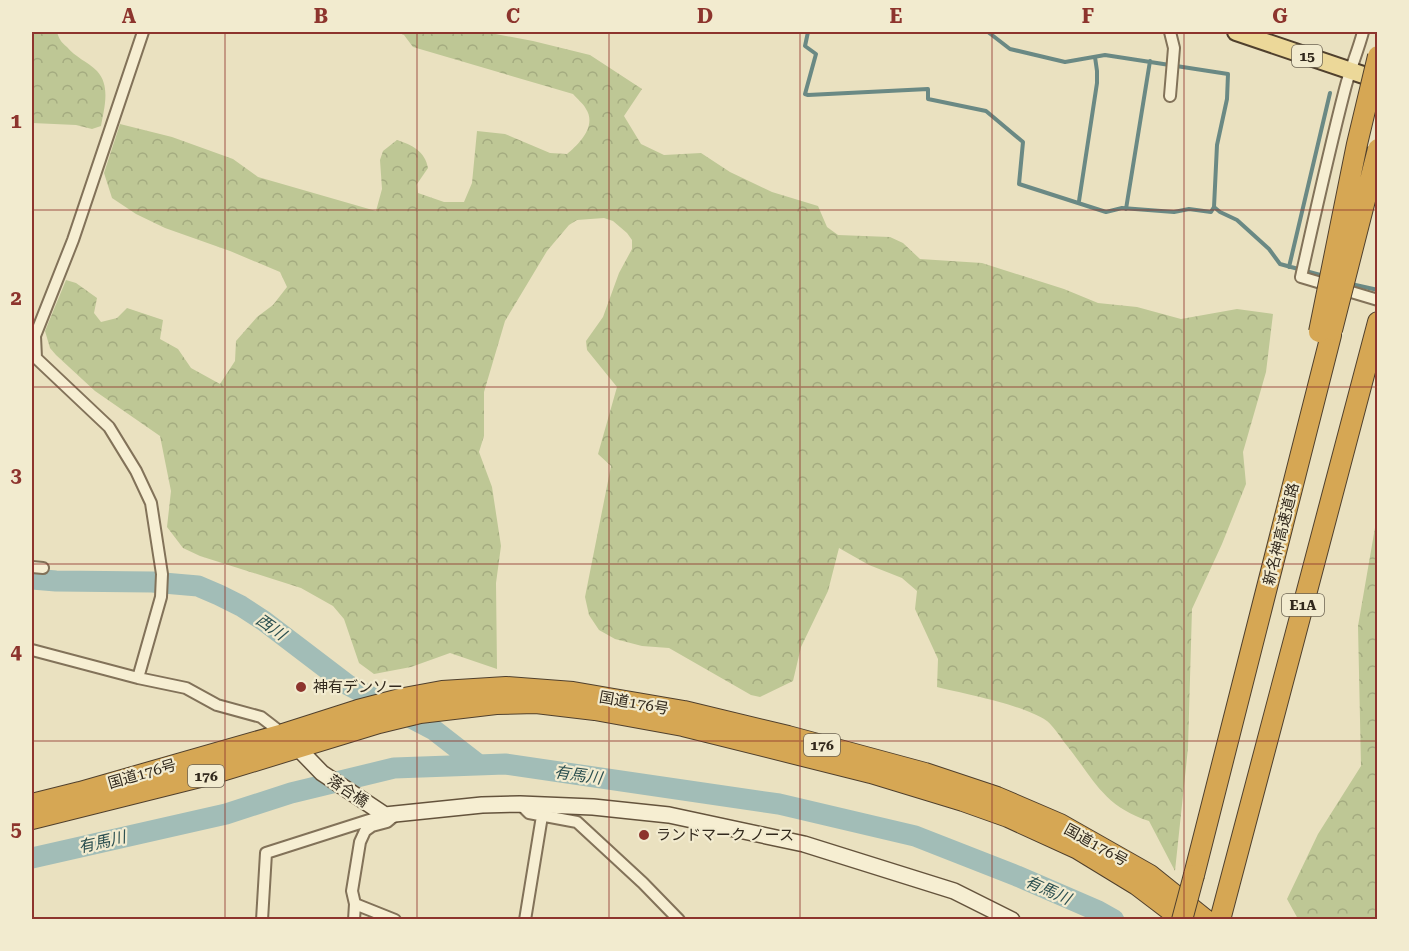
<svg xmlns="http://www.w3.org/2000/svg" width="1409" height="951" viewBox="0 0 1409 951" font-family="'Roboto Serif','Noto Sans JP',serif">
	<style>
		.forest { fill: url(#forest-crowns) }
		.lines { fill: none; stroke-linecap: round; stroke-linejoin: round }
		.stream { stroke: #6a8984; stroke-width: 4 }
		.river { stroke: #a2bdb7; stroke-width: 21 }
		.street-casing { stroke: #827259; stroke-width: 14 }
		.secondary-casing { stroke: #64533c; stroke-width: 18 }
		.primary-casing { stroke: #50402d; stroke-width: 20 }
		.highway-casing { stroke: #50402d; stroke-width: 22 }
		.street { stroke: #f6eed2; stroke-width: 10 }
		.secondary { stroke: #f6eed2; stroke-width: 15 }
		.primary { stroke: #ecd899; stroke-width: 16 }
		.highway { stroke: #d6a754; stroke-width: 20 }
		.highway-bridge-casing { stroke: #50402d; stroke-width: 22; stroke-linecap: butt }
		.highway-bridge { stroke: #d6a754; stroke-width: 20 }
		.grid { fill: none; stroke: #8d342d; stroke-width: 1.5; stroke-opacity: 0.55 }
		.poi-dot { fill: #8d342d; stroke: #f2ebcf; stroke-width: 2 }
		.labels { text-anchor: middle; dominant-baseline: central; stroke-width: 4.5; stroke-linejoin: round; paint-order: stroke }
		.shield { fill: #f2ebcf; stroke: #6c6352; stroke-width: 1.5 }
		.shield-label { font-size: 14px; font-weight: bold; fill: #32291d }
		.street-label { font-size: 15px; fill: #32291d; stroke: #f2ebcf }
		.poi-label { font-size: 15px; fill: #32291d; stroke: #f2ebcf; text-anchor: start }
		.water-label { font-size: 16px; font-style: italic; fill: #2d5151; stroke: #f2ebcf }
		.neatline { fill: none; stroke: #8d342d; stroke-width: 2 }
		.grid-label { font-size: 20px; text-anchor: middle; font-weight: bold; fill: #8d342d }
	</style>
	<defs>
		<pattern id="forest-crowns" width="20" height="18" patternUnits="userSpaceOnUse" patternTransform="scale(1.5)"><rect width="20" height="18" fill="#bec795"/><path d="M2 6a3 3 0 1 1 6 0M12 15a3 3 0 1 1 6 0" fill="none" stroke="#a4ab80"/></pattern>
	</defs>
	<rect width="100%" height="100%" fill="#eae1c0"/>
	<path class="forest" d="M32 32H57C59 39 61 42 67 47 75 57 88 62 97 71 111 86 104 109 101 126L92 129 76 125 32 123Z
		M397 32H485L533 41 590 55 642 89 624 116 641 144 664 155 701 153 730 172 772 192 818 206 827 227 838 235 890 237 903 243 920 259 982 263 1064 289 1098 303 1137 307 1181 319 1237 309 1273 314 1266 372 1243 452 1246 484 1222 544 1192 609 1188 748 1175 871 1149 821C1102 806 1093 777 1064 742 1059 735 1053 726 1047 721 1025 705 965 694 937 687L938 659 915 609 917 591 902 578 869 565 839 548 828 591 801 647 793 681 760 697 751 695 669 648 642 646 615 639 599 630 589 615 585 597 611 466 598 454 617 387 587 350 586 341 603 317 619 273 632 249V240L627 233 613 221 604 218 577 220 569 225 547 251 505 321 484 392V436L479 452 492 487 501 546 496 583 497 669 450 653 411 667 374 674 359 663 344 619 333 606 301 588 200 556 183 548 167 527 171 491 160 436 95 391 56 355 50 348 45 331 66 280 76 283 97 298 94 313 101 322 117 318 127 308 163 320 160 339 178 349 191 368 220 384 235 361 236 341 257 317 273 305 287 287 280 272 230 251 165 228 136 214 112 198 104 173 120 124 172 137 233 159 258 177 376 211 382 189 380 160 383 151 397 140C412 145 425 151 428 168L417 184 418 193 444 202H464L472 183 477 131 505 134 550 153 567 154C579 144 597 126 586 109 583 103 577 99 573 94L413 47 404 35Z
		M1377 516V919H1298L1287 899 1318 834 1361 766 1358 626Z"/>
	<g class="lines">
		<path class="stream" d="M808 32 805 46 816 54 805 94 808 95 928 89V99L986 111 1023 142 1019 184 1106 212 1122 208 1174 212 1189 209 1211 212 1214 207
			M988 32 1010 49 1065 62 1105 55 1228 74 1227 99 1217 145 1214 207 1220 212 1237 220 1269 249 1280 264 1324 276
			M1079 201 1097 83V71L1095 57
			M1126 209 1150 61
			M1289 267 1330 93
			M1351 284 1378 290"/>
		<path class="river" d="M32 579 56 581 152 582 198 586 219 595 241 606 264 621 348 685 434 730 479 765
			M32 858 226 814 291 793 394 768 505 764 779 804 915 836 1017 876 1098 911 1114 920"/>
		<g class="street-casing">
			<path id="street" d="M1170 32 1174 48 1170 96
				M1363 32C1358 51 1350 69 1345 89 1329 151 1315 214 1301 277L1378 300
				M32 567 43 568
				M32 650 138 678 186 688 217 705 261 717 283 734
				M138 678 161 597 162 574 151 503 136 471 109 427 36 358 35 336 73 240 143 32
				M520 804 529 813 577 822 643 883 679 920
				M355 904 395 920
				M262 920 266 853 385 815
				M354 920 355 904 352 891 360 842 365 831 372 826 387 822 398 813
				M525 920 542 816"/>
		</g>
		<g class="secondary-casing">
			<path id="secondary" d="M291 741 322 773 385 815 482 805 520 804 593 807 669 815 804 844 954 891 1012 920"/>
		</g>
		<g class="primary-casing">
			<path id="primary" d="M1236 32 1378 80"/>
		</g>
		<g class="highway-casing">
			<path id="highway" d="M32 804 80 792 283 734 358 710 404 698 442 691 506 687 573 692 684 711 788 736 925 773 997 797 1060 824 1150 875 1206 920
				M32 819 212 774 379 723 420 713 496 704 536 703 595 710 683 726 871 773 963 801 1008 817 1078 849 1137 885 1183 920
				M1194 875 1331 335
				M1220 920 1378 322"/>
		</g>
		<use href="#street" class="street"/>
		<use href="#secondary" class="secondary"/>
		<use href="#primary" class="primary"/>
		<use href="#highway" class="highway"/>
		<g class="highway-bridge-casing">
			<path id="highway-bridge" d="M1332 330 1378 149
				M1319 332 1357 144 1378 56
				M1182 920 1194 875"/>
		</g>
		<use href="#highway-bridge" class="highway-bridge"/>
	</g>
	<path class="grid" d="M225 32V920M417 32V920M609 32V920M800 32V920M992 32V920M1184 32V920M32 210H1378M32 387H1378M32 564H1378M32 741H1378"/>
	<g class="poi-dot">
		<circle cx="301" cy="687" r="6"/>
		<circle cx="644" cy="835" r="6"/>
	</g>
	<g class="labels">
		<g class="shield">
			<rect x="1292" y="45" width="30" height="22" rx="4.5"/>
			<rect x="1282" y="594" width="42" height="22" rx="4.5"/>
			<rect x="804" y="734" width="36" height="22" rx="4.5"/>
			<rect x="188" y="765" width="36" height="22" rx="4.5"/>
		</g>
		<g class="shield-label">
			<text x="1307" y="56">15</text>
			<text x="1303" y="605">E1A</text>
			<text x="822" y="745">176</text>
			<text x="206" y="776">176</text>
		</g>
		<g class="street-label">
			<text transform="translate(1281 534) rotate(-76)">新名神高速道路</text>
			<text transform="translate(634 703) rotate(10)">国道176号</text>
			<text transform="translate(142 774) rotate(-16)">国道176号</text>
			<text transform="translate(348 791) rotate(34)">落合橋</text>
			<text transform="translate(1096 845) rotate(29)">国道176号</text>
		</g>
		<g class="poi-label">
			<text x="313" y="687">神有デンソー</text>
			<text x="656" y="835">ランドマーク ノース</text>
		</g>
		<g class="water-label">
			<text transform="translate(271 627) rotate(35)">西川</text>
			<text transform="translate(578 775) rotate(8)">有馬川</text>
			<text transform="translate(102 842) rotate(-13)">有馬川</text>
			<text transform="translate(1048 890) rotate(24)">有馬川</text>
		</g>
	</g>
	<rect width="1409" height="951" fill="none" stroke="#f2ebcf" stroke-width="66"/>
	<rect x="33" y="33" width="1343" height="885" class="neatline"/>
	<g class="grid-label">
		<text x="129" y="23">A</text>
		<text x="321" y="23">B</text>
		<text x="513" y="23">C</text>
		<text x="705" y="23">D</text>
		<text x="896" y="23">E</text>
		<text x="1088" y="23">F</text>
		<text x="1280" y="23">G</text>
		<text x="16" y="128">1</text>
		<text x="16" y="305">2</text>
		<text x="16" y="482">3</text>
		<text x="16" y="659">4</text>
		<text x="16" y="836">5</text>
	</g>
</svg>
